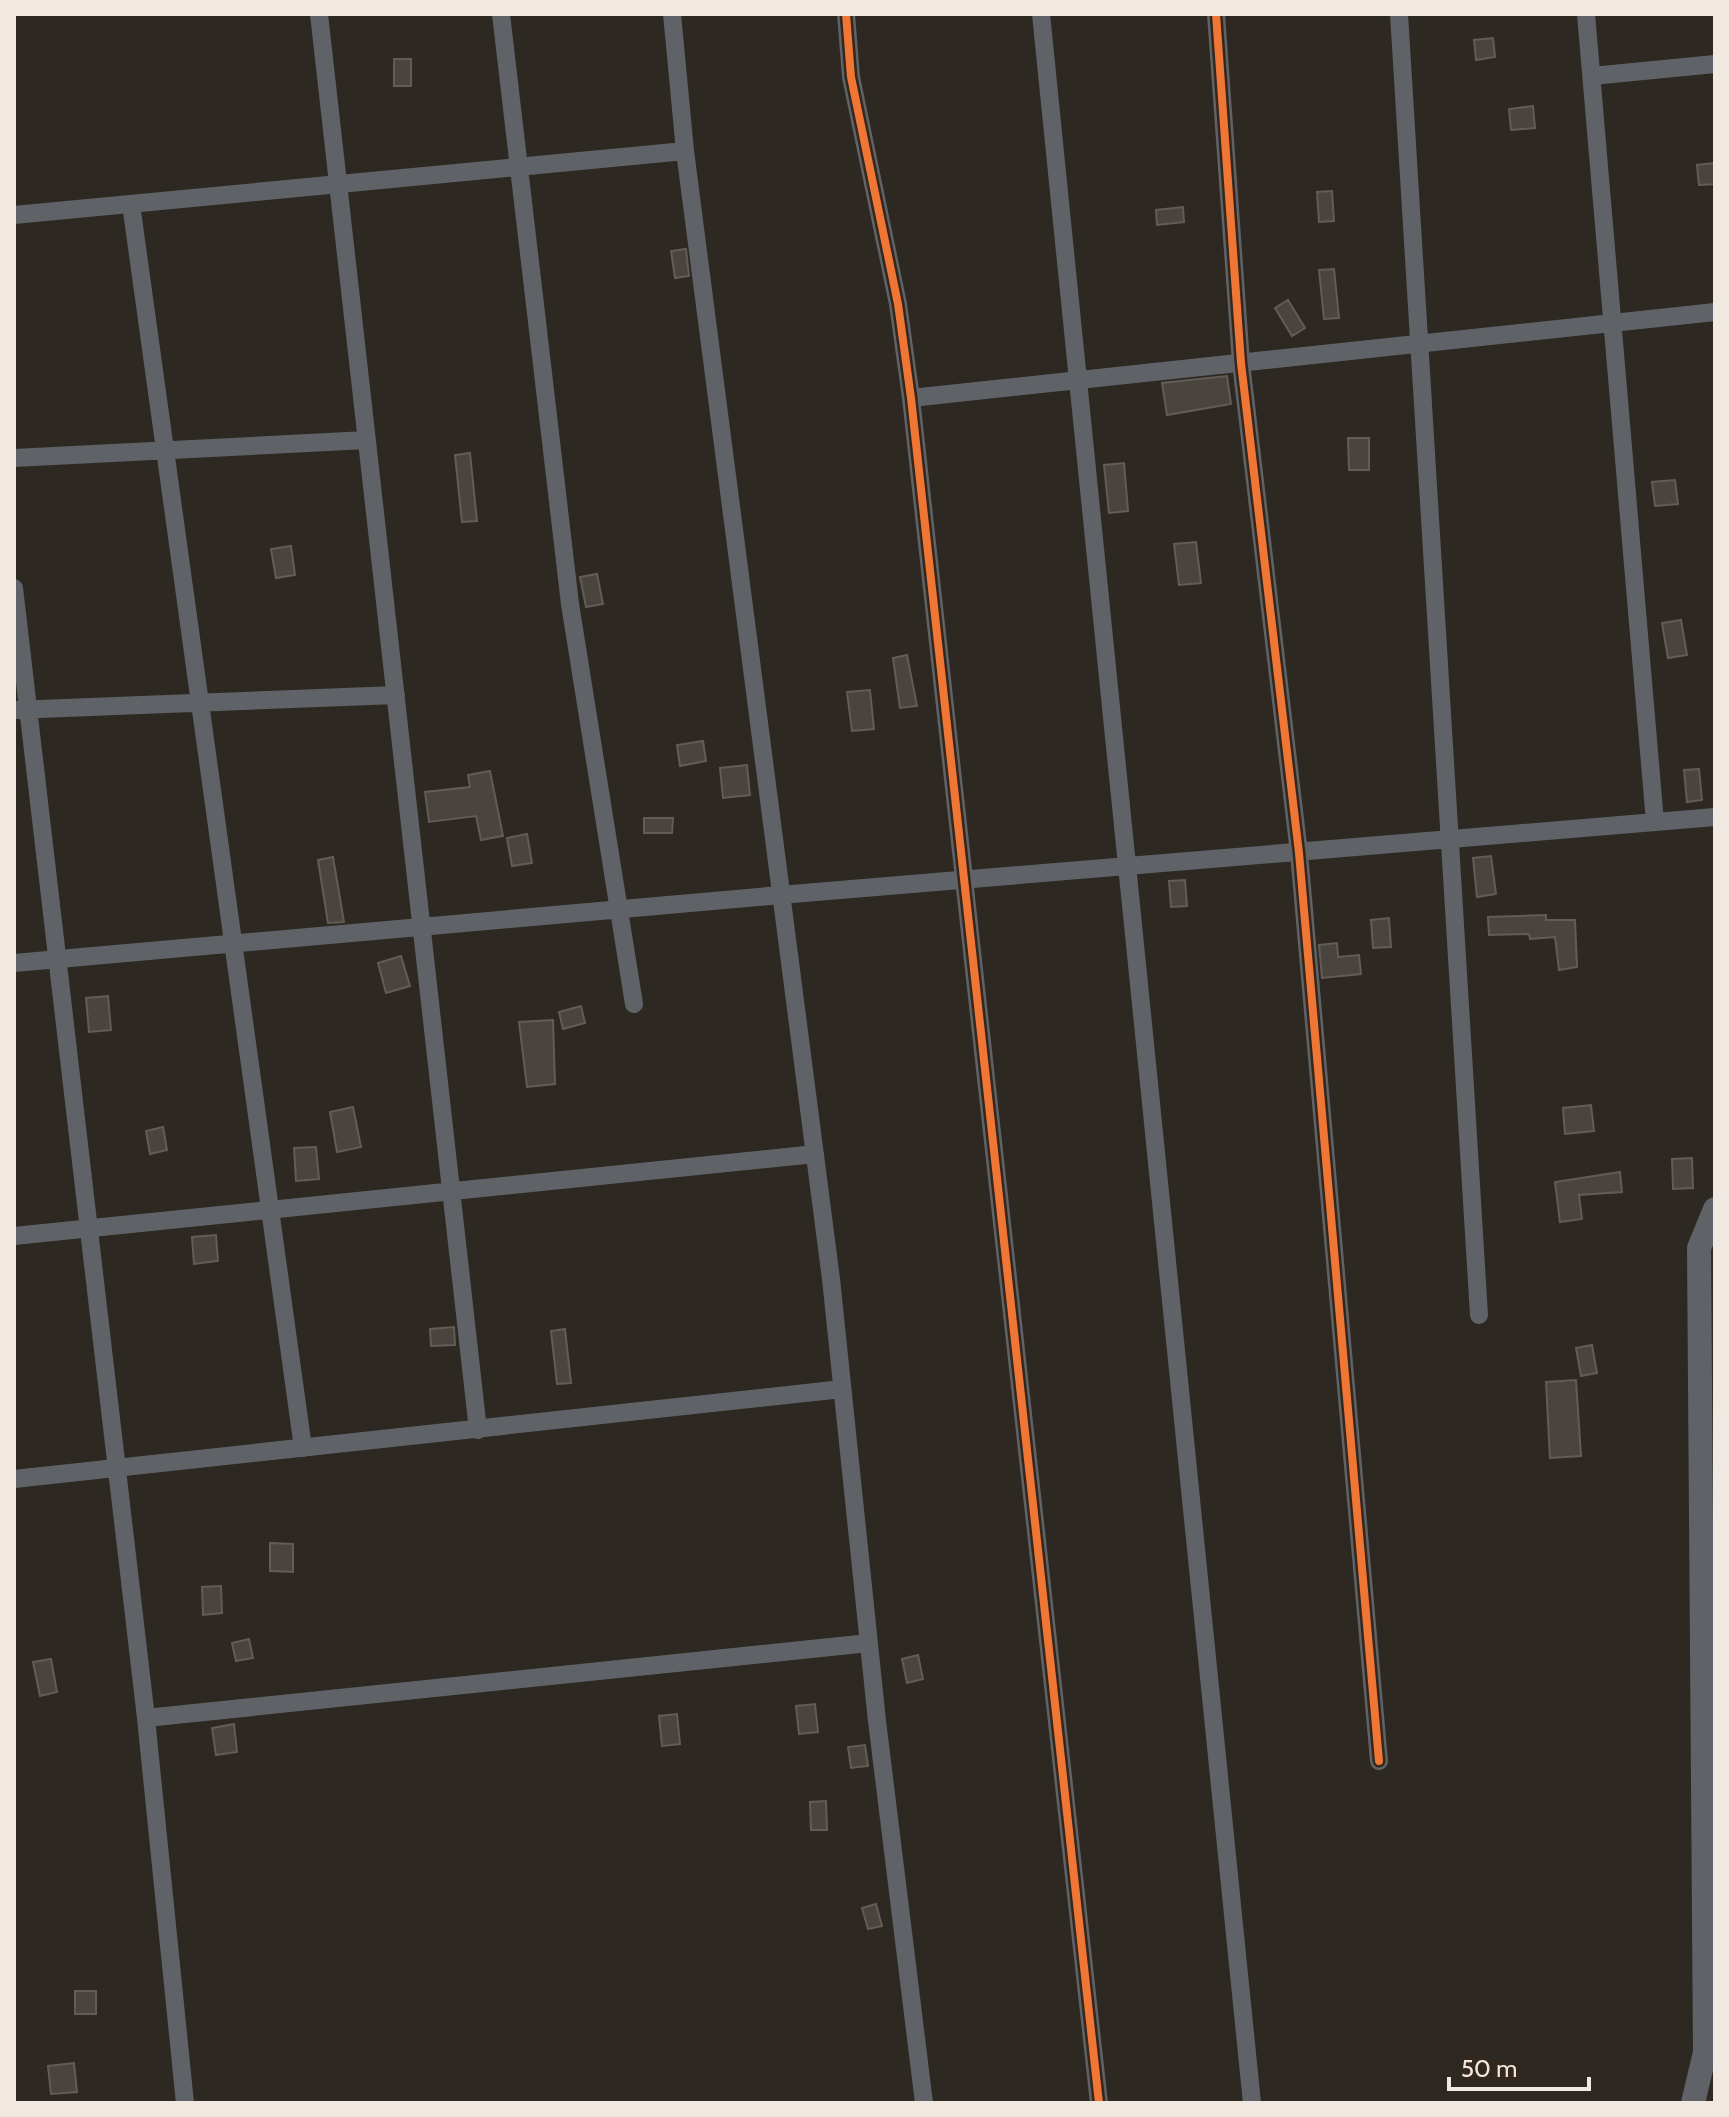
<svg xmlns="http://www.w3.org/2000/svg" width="1729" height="2117" viewBox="0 0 1729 2117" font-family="Cabin,sans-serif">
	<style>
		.building { fill: #4a443f; stroke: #625c57; stroke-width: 2 }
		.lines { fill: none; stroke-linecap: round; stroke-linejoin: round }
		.minor { stroke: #5f6367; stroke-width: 18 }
		.tertiary { stroke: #5f6367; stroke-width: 24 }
		.cycleway-casing { stroke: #34271c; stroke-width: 13 }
		.cycleway { stroke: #f07635; stroke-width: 8 }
	</style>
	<rect width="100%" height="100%" fill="#2e2822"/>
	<path class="building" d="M1493 38 1495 57 1476 60 1474 40Z
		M394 59H411V86H394Z
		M1533 106 1535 128 1511 130 1509 109Z
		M1714 163 1715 184 1699 185 1697 165Z
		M1332 191 1334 221 1319 222 1317 192Z
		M1183 207 1184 222 1157 225 1156 210Z
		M686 249 689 276 675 278 671 251Z
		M1334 269 1339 318 1324 319 1319 270Z
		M1288 300 1305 328 1292 336 1275 308Z
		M1227 376 1231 404 1167 415 1162 383Z
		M1348 438H1369V470H1349Z
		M470 453 477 521 462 522 455 455Z
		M1124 463 1128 511 1109 513 1104 465Z
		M1675 480 1678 504 1655 506 1652 482Z
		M1196 542 1201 583 1179 585 1174 544Z
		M291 546 295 575 276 578 271 549Z
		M597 574 603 604 586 607 580 577Z
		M1681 620 1687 655 1668 658 1662 623Z
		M907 655 917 706 900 708 893 658Z
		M870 690 874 729 852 731 847 692Z
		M703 741 706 761 680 766 677 745Z
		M747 765 750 795 723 798 720 768Z
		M1699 769 1702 800 1687 802 1684 770Z
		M490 771 503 836 481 840 476 816 429 822 425 792 470 787 468 775Z
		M644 818H673L672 833H644Z
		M527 834 532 863 512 866 507 838Z
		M1491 856 1496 894 1477 897 1473 858Z
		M333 857 344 922 328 923 318 860Z
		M1185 880 1187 906 1171 907 1169 881Z
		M1546 915V920H1575L1577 967 1559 970 1555 937 1530 939 1529 934 1489 935 1488 917Z
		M1389 918 1391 947 1373 948 1371 920Z
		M1337 943 1338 957 1359 955 1361 974 1322 978 1319 945Z
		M401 956 410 986 386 993 378 963Z
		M108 996 111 1030 89 1032 86 998Z
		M581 1006 585 1023 563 1029 559 1012Z
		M553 1020 555 1084 527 1087 519 1022Z
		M1591 1105 1594 1131 1565 1134 1563 1108Z
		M353 1107 361 1147 337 1152 330 1112Z
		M163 1127 167 1150 150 1154 146 1131Z
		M316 1147 319 1179 296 1181 294 1148Z
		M1692 1158 1693 1188 1673 1189 1672 1159Z
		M1620 1172 1622 1192 1579 1195 1582 1219 1560 1222 1555 1182Z
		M216 1235 218 1261 194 1264 192 1237Z
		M454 1327 455 1345 431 1346 430 1329Z
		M565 1329 571 1383 557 1384 551 1331Z
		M1592 1345 1597 1373 1581 1376 1576 1348Z
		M1576 1380 1581 1456 1550 1458 1546 1382Z
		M270 1543 293 1544V1572L270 1571Z
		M221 1586 222 1613 203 1615 202 1587Z
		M249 1639 253 1658 236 1661 232 1643Z
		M918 1655 923 1679 907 1683 902 1659Z
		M51 1659 57 1692 40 1696 33 1662Z
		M815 1704 818 1732 799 1734 796 1706Z
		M677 1714 680 1744 662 1746 659 1716Z
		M234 1724 237 1752 216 1755 212 1728Z
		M865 1745 868 1766 851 1768 848 1747Z
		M826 1801 827 1830H811L810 1802Z
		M876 1904 882 1926 868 1929 862 1908Z
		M75 1991H96V2014H75Z
		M74 2063 77 2092 51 2094 48 2066Z"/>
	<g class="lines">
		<path class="minor" d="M319 14 478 1430
			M501 14 570 604 634 1004
			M672 14 685 151 831 1279 877 1721 924 2103
			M846 14 851 77 898 304 911 398 1099 2103
			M1041 14 1252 2103
			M1216 14 1241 363 1299 853 1379 1761
			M1399 14 1479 1315
			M1586 14 1655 822
			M1592 76 1715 64
			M131 204 303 1448
			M14 215 685 151
			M911 398 1715 312
			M14 458 367 440
			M14 588 146 1718 185 2103
			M14 710 396 695
			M14 963 780 895 1715 817
			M14 1236 815 1154
			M14 1479 842 1389
			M146 1718 869 1643"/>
		<path class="tertiary" d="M1693 2103 1705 2052 1699 1248 1715 1209"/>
		<g class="cycleway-casing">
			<path id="cycleway" d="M846 14 851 77 898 304 911 398 1099 2103
				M1216 14 1241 363 1299 853 1379 1761"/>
		</g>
		<use href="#cycleway" class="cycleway"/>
	</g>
	<rect width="1729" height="2117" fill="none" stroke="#f1e8e1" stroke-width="32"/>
	<path d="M1449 2077v12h140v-12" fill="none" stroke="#f1e8e1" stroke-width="4"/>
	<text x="1461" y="2077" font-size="24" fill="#f1e8e1" stroke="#34271c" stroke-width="6" paint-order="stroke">50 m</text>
</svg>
